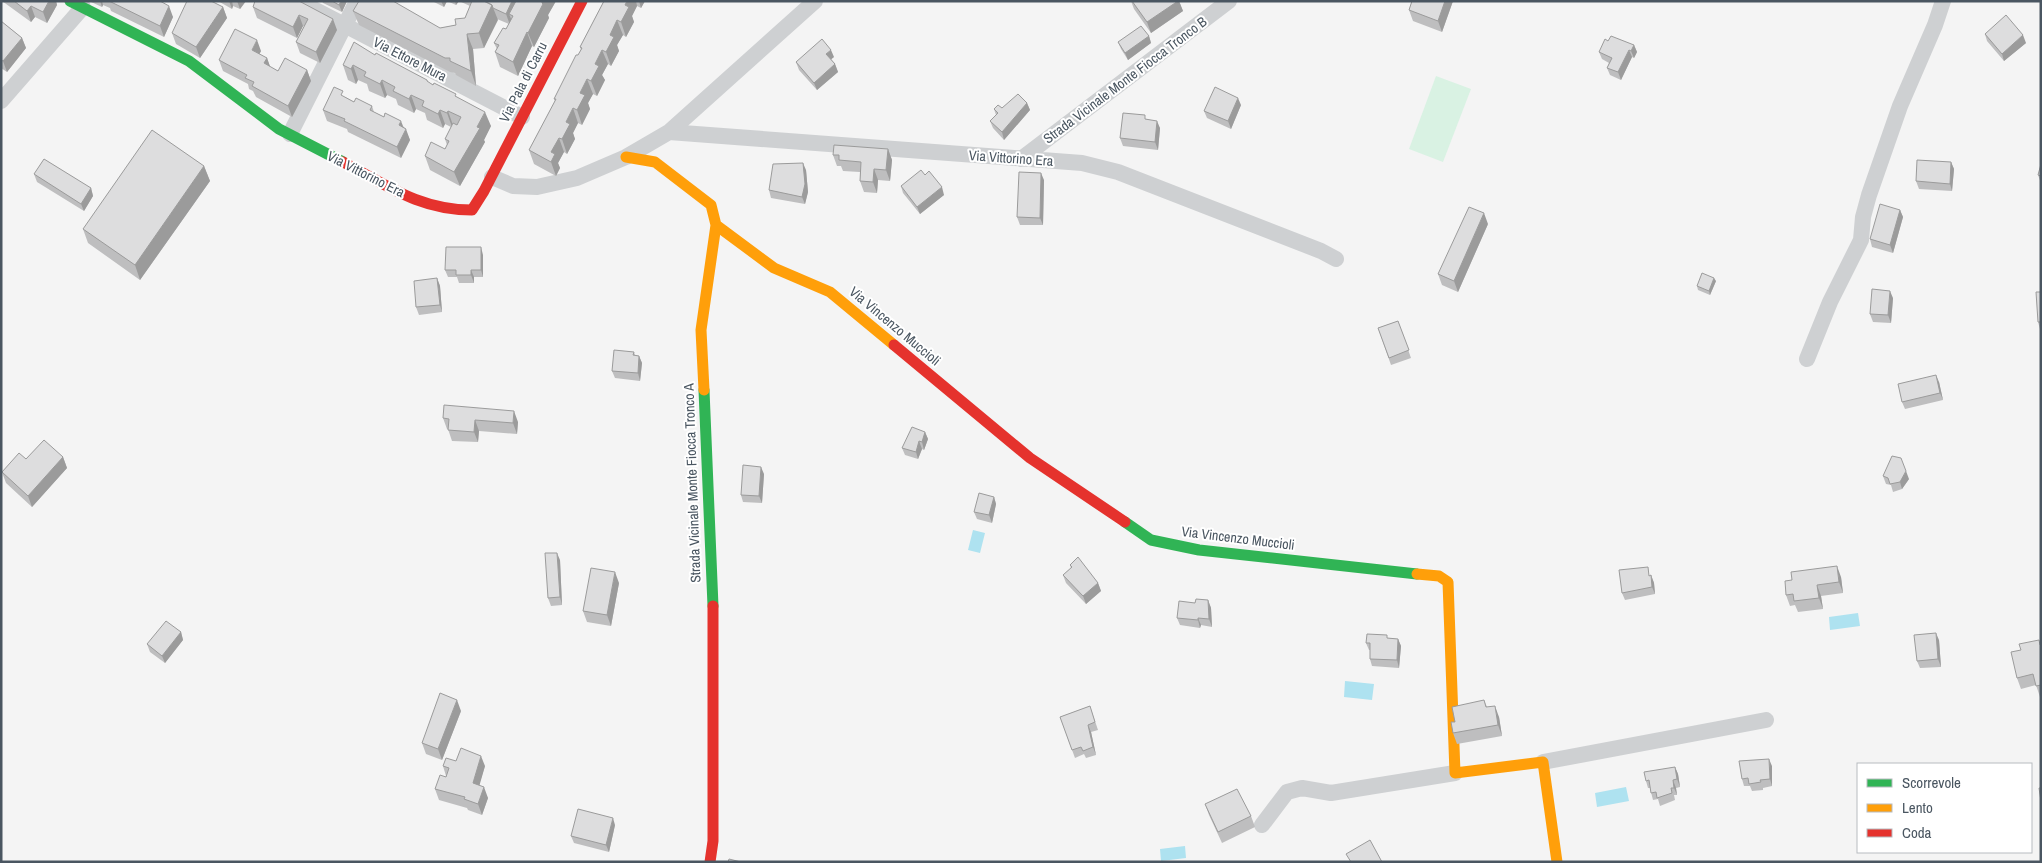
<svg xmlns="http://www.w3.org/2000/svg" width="2042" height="863" viewBox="0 0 2042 863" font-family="'Archivo Narrow',sans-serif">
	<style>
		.green { fill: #d9f2e3 }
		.water { fill: #aee2f0 }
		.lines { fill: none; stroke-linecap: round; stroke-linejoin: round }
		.street { stroke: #ced0d2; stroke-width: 16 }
		.fast { stroke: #30b455; stroke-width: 11 }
		.slow { stroke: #ff9f0a; stroke-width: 11 }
		.jam { stroke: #e5322d; stroke-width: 11 }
		.wall { fill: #bebebf }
		.shaded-wall { fill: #9b9b9b }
		.building { fill: #ddddde; stroke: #9b9b9b }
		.labels { text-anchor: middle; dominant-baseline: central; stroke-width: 4; stroke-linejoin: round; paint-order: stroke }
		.street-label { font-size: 14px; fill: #4a5661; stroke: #fff }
	</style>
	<rect width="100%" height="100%" fill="#f4f4f4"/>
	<path class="green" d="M1436 76 1471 89 1443 162 1409 149Z"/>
	<path class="water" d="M973 530 985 533 980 553 968 550Z
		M1858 613 1860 626 1830 630 1829 617Z
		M1345 681 1374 684 1372 700 1344 697Z
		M1626 787 1629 801 1597 807 1595 793Z
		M1185 846 1186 858 1161 861 1160 849Z"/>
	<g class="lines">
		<path class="street" d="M298 1 522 117
			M1 101 83 7
			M669 132 1082 163 1118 172 1321 251 1336 259
			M290 134 357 1
			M1021 159 1229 1
			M492 177 513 186 537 187 577 178 626 157 669 132 815 1
			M1807 359 1830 302 1861 240 1863 217 1869 195 1900 106 1935 25 1943 1
			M1543 762 1766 720
			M1262 825 1287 792 1302 788 1331 793 1455 773"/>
		<path class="fast" d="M70 1 189 61 279 129 343 162
			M704 390 713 606
			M1125 522 1151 540 1199 550 1417 574"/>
		<path class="slow" d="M626 157 655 162 711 205 716 225 701 330 704 390
			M716 225 774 268 830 292 894 345
			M1417 574 1439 576 1448 582 1455 773 1543 762 1557 862"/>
		<path class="jam" d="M343 162C388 186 420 210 472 210L484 191 582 1
			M894 345 1030 458 1125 522
			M710 862 713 841V606"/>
	</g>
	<path class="wall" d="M2 1H56L57 5 47 23 35 17 31 22Z
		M89 1H160L173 17 164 37 111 11 110 8 103 5 102 7Z
		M218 1H246L240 9 233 6 232 9Z
		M299 1 337 30 320 63 300 53 296 42 304 26H303L297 38 257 18 253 7Z
		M322 1H347L342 12 323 3Z
		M432 1H447L444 7Z
		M447 1H459L456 5Z
		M459 1H556L548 15 549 18 534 47 532 46 518 76 500 67 495 52 497 49 494 43 506 29 509 24 497 19 484 48 473 49 476 86 456 75 455 73 450 72 359 25 353 11 440 28 456 25 465 18 470 6Z
		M604 1H645L641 8 637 6 632 16 634 22 626 37 623 35 617 45 619 51 611 66 608 64 602 75 605 80 597 96 593 94 588 103 590 109 582 125 578 123 573 133 575 139 567 154 564 152 558 163 560 168 556 176 534 164 529 150 555 101 554 99 581 50 580 47Z
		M1131 1H1179L1183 11 1151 33 1134 9Z
		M1412 1H1453L1442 32 1413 21 1409 10Z
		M223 7 227 18 200 58 176 44 172 33Z
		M1 21 22 38 26 48 7 72 1 68Z
		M1985 34 2026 43 2004 61 1987 41Z
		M1149 36 1151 43 1128 60 1121 49 1118 42Z
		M1608 41 1634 45 1637 52 1634 58 1632 57 1621 80 1610 75 1607 68 1609 63 1602 59 1599 52Z
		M261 51 259 54 267 58 270 67 278 71 307 70 311 81 292 117 256 97 253 91 249 89 248 84 223 71 219 60Z
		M375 55 427 80 428 82 457 97 491 126 484 140 485 142 460 186 430 170 425 156 445 149 447 145 445 139 451 127 445 124 443 128 427 120 425 113 416 109 414 113 398 105 396 99 387 95 385 98 369 91 367 84 358 80 356 84 348 80 343 65Z
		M834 57 831 59 835 64 838 72 817 90 799 70 796 62Z
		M345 97 354 102 372 106 374 112 404 127 410 140 401 158 348 132 347 129 327 121 323 110Z
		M1027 103 1030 110 1004 140 993 128 990 121 996 115 994 109 1002 108Z
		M1241 105 1231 129 1207 118 1204 111Z
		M1147 119 1160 128 1158 150 1123 146 1120 138Z
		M888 149 892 160 890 181 878 180 877 193 864 192 860 181V172L843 171 841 166H837L833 155Z
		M1951 162 1954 169 1952 191 1919 189 1916 181Z
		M2041 164V183L2038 175Z
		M204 166 210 181 140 280 88 243 83 229Z
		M806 170 808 192 805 204 771 198 769 190Z
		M34 174 91 188 93 196 84 211 37 182Z
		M925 175 944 195 920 214 903 193 901 186Z
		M1044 180 1043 225H1020L1017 217Z
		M1900 210 1903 217 1893 253 1872 247 1870 239Z
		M1488 224 1458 292 1442 285 1438 274Z
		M483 255V277H474V283H459L457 277H448L445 270Z
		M437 278 440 286 442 312 419 315 416 307Z
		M1716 281 1710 295 1698 290 1697 286Z
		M2041 292V329H2040L2038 322Z
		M1893 298 1891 323 1873 322 1870 314Z
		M1398 321 1411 358 1391 365 1378 328Z
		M634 352 635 355 639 356 642 363 640 381 615 378 612 371Z
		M1939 382 1943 400 1905 409 1902 402Z
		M443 418 518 422 517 434 479 431 478 442 452 441 448 429H447Z
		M925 432 928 439 924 450 922 449 918 459 905 455 902 448Z
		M63 457 67 468 32 507 6 483 2 472 26 459Z
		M764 474 762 503 743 502 741 495Z
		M1883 476 1909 479 1902 489 1893 492 1891 485 1886 484Z
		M994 497 996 504 992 523 977 519 974 512Z
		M560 560 562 605 551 606 548 598Z
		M1070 565 1098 583 1101 591 1086 604 1066 583 1063 575 1071 568Z
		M1651 575 1654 583 1655 594 1625 600 1622 593Z
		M1841 577 1843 593 1821 596 1823 609 1798 612 1795 605 1790 606 1786 595Z
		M619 583 611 626 587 622 583 611Z
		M1208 600 1211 608 1212 627 1201 625 1200 628 1180 625 1177 618 1195 603Z
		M181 632 183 640 165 663 150 652 147 644Z
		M1388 638 1398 639 1401 646 1399 668 1372 666 1370 659V650H1369L1366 643Z
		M1939 640 1941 667 1920 668 1917 661Z
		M2041 645V697H2040L2036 685 2021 689 2017 678Z
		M1484 700 1487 707 1499 717 1502 736 1457 744 1453 733 1455 722Z
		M1090 706 1098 730 1091 732 1096 755 1086 758 1084 754 1075 758 1060 717Z
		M461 711 442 760 426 754 422 743Z
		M456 761 485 766 479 785 488 798 482 815 468 810 467 808 439 800 435 789 446 777V776L443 766Z
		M1772 766V786L1763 788V790L1752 791 1750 786H1744L1742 779Z
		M1675 767 1678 774 1680 787 1676 788 1677 795H1674L1675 800 1660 806 1658 799 1653 800 1650 788H1648L1646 781Z
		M1205 804 1251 816 1255 827 1222 843 1209 815Z
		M615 825 609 852 574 843 571 836Z"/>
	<path class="shaded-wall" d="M49 1H56L57 5 47 23 43 12Z
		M100 1H102L103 5 102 7Z
		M229 1H232L233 6 232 9Z
		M237 1H246L240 9Z
		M341 1H347L342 12 339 5Z
		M441 1H447L444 7Z
		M455 1H459L456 5Z
		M512 1H521L513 16 509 14 512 21 510 25 506 14Z
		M542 1H556L548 15 549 18 534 47 528 33Z
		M627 1H636L637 6 632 16 634 22 626 37 621 22 625 5Z
		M639 1H645L641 8Z
		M1178 1H1179L1183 11 1151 33 1147 22Z
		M1445 1H1453L1442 32 1438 21Z
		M492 5 498 20 484 48 479 33Z
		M31 6 35 17 31 22 27 11Z
		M169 6 173 17 164 37 160 26Z
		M223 7 227 18 200 58 196 47Z
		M299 15 303 26 297 38 293 27Z
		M333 19 337 30 320 63 316 52Z
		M617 20 623 35 617 45 619 51 611 66 606 52 610 35Z
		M527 32 532 46 518 76 513 62Z
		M467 34 473 49 476 86 471 71Z
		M2023 35 2026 43 2004 61 2002 54Z
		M1149 36 1151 43 1128 60 1125 53Z
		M22 38 26 48 7 72 3 61Z
		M257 40 261 51 256 61 252 50Z
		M1634 45 1637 52 1634 58 1631 51Z
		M602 50 608 64 602 75 605 80 597 96 591 81 595 64Z
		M831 50 834 57 829 61 826 54Z
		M1629 50 1632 57 1621 80 1618 72Z
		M267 58 271 69 264 63Z
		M835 64 838 72 817 90 814 83Z
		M353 65 358 80 356 84 351 69Z
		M307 70 311 81 292 117 288 106Z
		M587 79 593 94 588 103 590 109 582 125 577 110 580 93Z
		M382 80 387 95 385 98 380 84Z
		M411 95 416 109 414 113 409 99Z
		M1238 98 1241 105 1231 129 1228 121Z
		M1027 103 1030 110 1004 140 1002 132Z
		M573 108 578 123 573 133 575 139 567 154 562 139 566 122Z
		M440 110 445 124 443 128 438 114Z
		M448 111 453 125 452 127 447 113Z
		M485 112 491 126 484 140 485 142 460 186 454 172Z
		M401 121 405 131 406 129 410 140 401 158 397 147 399 125Z
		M1157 121 1160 128 1158 150 1155 142Z
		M559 138 564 152 558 163 560 168 556 176 551 162V152Z
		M888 149 892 160 890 181 886 170Z
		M1951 162 1954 169 1952 191 1950 184Z
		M803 163 806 170 808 192 805 204 802 197Z
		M204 166 210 181 140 280 135 265Z
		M874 169 878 180 877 193 873 182Z
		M1041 173 1044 180 1043 225 1040 218Z
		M942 187 944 195 920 214 917 207Z
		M91 188 93 196 84 211 81 204Z
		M1900 210 1903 217 1893 253 1890 245Z
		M1484 213 1488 224 1458 292 1454 281Z
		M481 247 483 255V277L481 270Z
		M471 270 474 277V283L471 275Z
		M437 278 440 286 442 312 440 305Z
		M1714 278 1716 281 1710 295 1709 291Z
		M1890 291 1893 298 1891 323 1888 315Z
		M639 356 642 363 640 381 638 373Z
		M1936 375 1939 382 1943 400 1940 393Z
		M514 411 518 422 517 434 513 423Z
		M475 420 479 431 478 442 474 432Z
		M925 432 928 439 924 450 922 442Z
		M919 441 922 449 918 459 916 452Z
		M63 457 67 468 32 507 28 496Z
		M761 467 764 474 762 503 759 496Z
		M1906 471 1909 479 1902 489 1900 482Z
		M994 497 996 504 992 523 989 515Z
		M557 553 560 560 562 605 560 597Z
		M1837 566 1841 577 1843 593 1839 582Z
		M615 572 619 583 611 626 607 615Z
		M1651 575 1654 583 1655 594 1652 587Z
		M1098 583 1101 591 1086 604 1083 596Z
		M1817 585 1821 596 1823 609 1819 598Z
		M1208 600 1211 608 1212 627 1209 619Z
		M1198 618 1201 625 1200 628 1198 620Z
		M181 632 183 640 165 663 162 656Z
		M1936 633 1939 640 1941 667 1938 659Z
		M1398 639 1401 646 1399 668 1397 660Z
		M457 700 461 711 442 760 438 749Z
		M1495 706 1499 717 1502 736 1498 725Z
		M1088 725 1091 732 1096 755 1093 747Z
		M481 756 485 766 477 794 473 783Z
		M1769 759 1772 766V786L1770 779Z
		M1675 767 1678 774 1680 787 1677 779Z
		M1673 780 1676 788 1677 795 1674 788Z
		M484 787 488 798 482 815 478 804Z
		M613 818 615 825 609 852 606 845Z"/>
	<path class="building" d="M14 1H49L43 12 31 6 27 11Z
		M109 1H160L169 6 160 26Z
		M187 1H211L223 7 196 47 172 33Z
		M255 1H299L333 19 316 52 296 42 308 19 299 15 293 27 253 7Z
		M332 1H341L339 5Z
		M359 1H393L440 28 456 25 455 19 465 18 472 1H484L492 5 479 33 467 34 471 71 450 61V58H445L353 11Z
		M484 1H512L506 14 493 8 492 5Z
		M516 1H542V3L543 4 528 33 527 32 513 62 495 52 499 45 494 43 503 28 506 29 513 16 509 14Z
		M604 1H627L625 5 629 7 621 22 617 20 610 35 614 37 606 52 602 50 595 64 599 66 591 81 587 79 580 93 585 95 577 110 573 108 566 122 570 124 562 139 559 138 551 152 555 154 551 162 529 150 556 99H554L576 55H578L582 48 580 47Z
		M1132 1H1178L1147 22Z
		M1412 1H1445L1438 21 1409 10Z
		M2006 15 2023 35 2002 54 1985 34Z
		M1 21 22 38 3 61 1 60Z
		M1141 26 1149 36 1125 53 1118 42Z
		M235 29 257 40 252 50 267 58 264 63 278 71 285 58 307 70 288 106 252 86 254 82 245 78 247 75 219 60Z
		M1611 36 1634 45 1631 51 1629 50 1618 72 1607 68 1612 58 1599 52 1605 39 1608 41Z
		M822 39 831 50 826 54 835 64 814 83 796 62Z
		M354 42 375 55 376 53 427 80V81L433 85 434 83 456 94 455 96 485 112 477 127 480 128 454 172 425 156 431 142 445 149 449 141 445 139 453 123 457 125 461 117 448 111 447 113 440 110 438 114 422 106 424 101 411 95 409 99 393 91 395 87 382 80 380 84 364 76 366 72 353 65 351 69 343 65Z
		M334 87 343 91 341 95 354 102 356 98 372 106 370 110 384 117 385 113 401 121 399 125 406 129 397 147 344 121 345 119 323 110Z
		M1215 87 1238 98 1228 121 1204 111Z
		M1018 94 1027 103 1002 132 990 121 998 113 994 109 998 105 1002 108Z
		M1123 113 1145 115V119L1157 121 1155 142 1120 138Z
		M152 130 204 166 135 265 83 229Z
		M834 145 888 149 886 170 874 169 873 182 860 181 861 162 839 160V155H833Z
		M44 159 91 188 81 204 34 174Z
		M1917 160 1951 162 1950 184 1916 181Z
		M803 163 805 184 802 197 769 190 773 164Z
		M2041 164V176L2038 175Z
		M921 170 925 175 929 171 942 187 917 207 901 186Z
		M1019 172 1041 173 1040 218 1017 217Z
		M1880 204 1900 210 1890 245 1870 239Z
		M1469 207 1484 213 1454 281 1438 274Z
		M446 247H481V270H471V275H456V270H445Z
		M1702 273 1714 278 1709 291 1697 286Z
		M437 278 440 305 416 307 414 281Z
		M1872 289 1890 291 1888 315 1870 314Z
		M2036 292H2041V322H2038Z
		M1398 321 1409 350 1389 358 1378 328Z
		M614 350 634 352 633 355 639 356 638 373 612 371Z
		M1936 375 1940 393 1902 402 1898 384Z
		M444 405 514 411 513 423 475 420 474 432 448 430 449 419 443 418Z
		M912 427 925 432 922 442 919 441 916 452 902 448Z
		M44 440 63 457 28 496 2 472 19 453 26 459Z
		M1892 456 1901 458 1906 471 1900 482 1890 484 1888 478 1883 476Z
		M743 465 761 467 759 496 741 495Z
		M979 493 994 497 989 515 974 512Z
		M545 553H557L560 597 548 598Z
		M1078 557 1098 583 1083 596 1063 575 1072 567 1070 565Z
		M1837 566 1839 582 1817 585 1819 598 1794 601 1793 594 1786 595 1785 581 1792 580 1791 572Z
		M1648 567 1649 576 1651 575 1652 587 1622 593 1619 570Z
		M591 568 615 572 607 615 583 611Z
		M1196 599 1208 600 1209 619 1198 618V620L1177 618 1179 601 1195 603Z
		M166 621 181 632 162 656 147 644Z
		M1936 633 1938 659 1917 661 1914 635Z
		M1367 634 1387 635V638L1398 639 1397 660 1370 659V643H1366Z
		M2039 640 2040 645H2041V685L2036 686 2033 674 2017 678 2011 652 2021 650 2019 644Z
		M440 693 457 700 438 749 422 743Z
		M1484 700 1486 707 1495 706 1498 725 1453 733 1451 722H1455L1452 707Z
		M1090 706 1095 722 1088 725 1093 747 1083 751 1081 747 1072 750 1060 717Z
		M461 748 481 756 473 783 484 787 478 804 464 799 465 797 435 789 440 775 446 777 449 768 443 766 446 758 456 761Z
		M1769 759 1770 779 1760 780 1761 782 1749 784 1748 778 1742 779 1739 761Z
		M1675 767 1677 779 1673 780 1674 788H1671L1672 793 1657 798 1656 792 1651 793 1649 780 1646 781 1644 772Z
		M2039 788H2041V801Z
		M1237 789 1251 816 1218 832 1205 804Z
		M578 809 613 818 606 845 571 836Z
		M1370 840 1382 862H1351L1346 854Z
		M729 859 741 862H728Z"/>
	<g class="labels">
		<g class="street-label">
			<text transform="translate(410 59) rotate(27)">Via Ettore Mura</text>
			<text transform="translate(1125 80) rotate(-37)">Strada Vicinale Monte Fiocca Tronco B</text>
			<text transform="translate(523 82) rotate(-63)">Via Pala di Carru</text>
			<text transform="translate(1011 158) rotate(4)">Via Vittorino Era</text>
			<text transform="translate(366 174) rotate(27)">Via Vittorino Era</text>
			<text transform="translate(895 326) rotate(40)">Via Vincenzo Muccioli</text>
			<text transform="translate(692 483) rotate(-92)">Strada Vicinale Monte Fiocca Tronco A</text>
			<text transform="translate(1238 538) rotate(7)">Via Vincenzo Muccioli</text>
		</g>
	</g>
	<rect width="2042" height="863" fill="none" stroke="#4a5661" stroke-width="5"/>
	<rect x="1857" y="763" width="175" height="90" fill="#ffffff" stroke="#b7bbc0"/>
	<rect x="1867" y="779" width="25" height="8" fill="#30b455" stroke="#b7bbc0"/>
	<text x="1902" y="788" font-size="15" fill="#4a5661">Scorrevole</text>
	<rect x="1867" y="804" width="25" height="8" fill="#ff9f0a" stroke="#b7bbc0"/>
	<text x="1902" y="813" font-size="15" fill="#4a5661">Lento</text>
	<rect x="1867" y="829" width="25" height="8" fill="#e5322d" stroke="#b7bbc0"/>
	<text x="1902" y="838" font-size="15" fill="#4a5661">Coda</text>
</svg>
